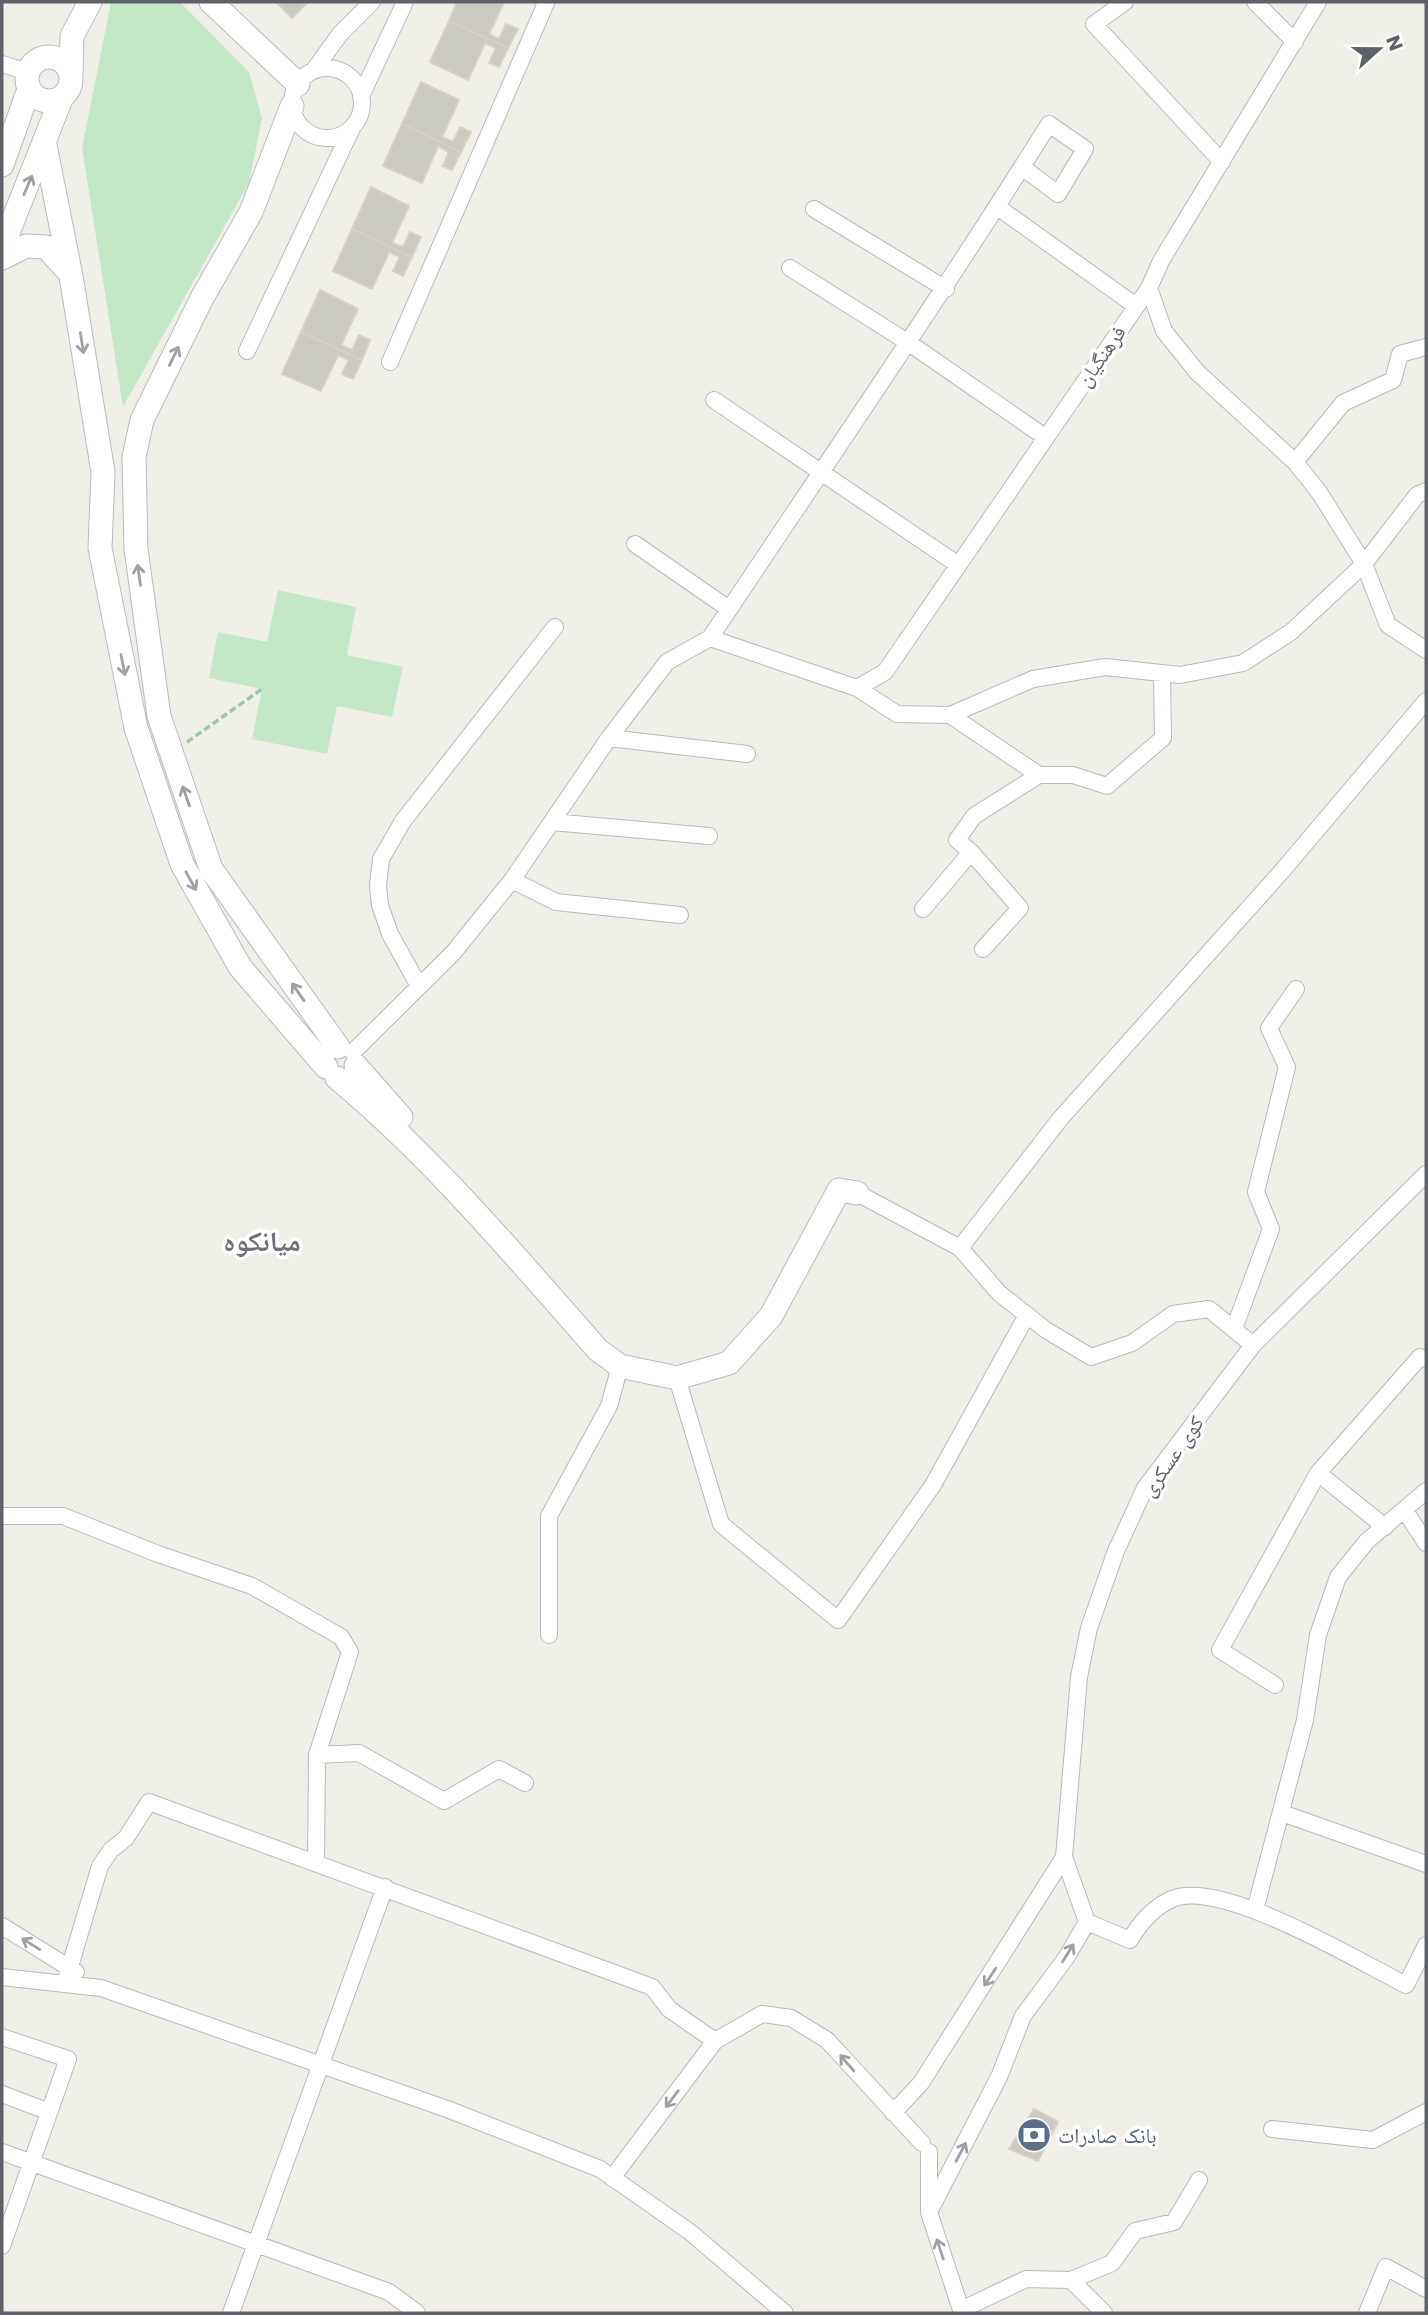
<svg xmlns="http://www.w3.org/2000/svg" width="1428" height="2315" viewBox="0 0 1428 2315" font-family="Poppins,'Noto Naskh Arabic',sans-serif">
	<style>
		.green { fill: #c4e7c8 }
		.building { fill: #cbcac3; stroke: #d5d2c5; stroke-width: 2 }
		.lines { fill: none; stroke-linecap: round; stroke-linejoin: round }
		.minor-casing { stroke: #b7b8bd; stroke-width: 18 }
		.secondary-casing { stroke: #b8bac0; stroke-width: 25 }
		.path { stroke: #9dc8ae; stroke-width: 3.5; stroke-dasharray: 7 3.5; stroke-linecap: butt }
		.minor { stroke: #fff; stroke-width: 16 }
		.secondary { stroke: #fff; stroke-width: 23 }
		.oneway { stroke: #9ea0a4 }
		.labels { text-anchor: middle; dominant-baseline: central; stroke-width: 7; stroke-linejoin: round; paint-order: stroke }
		.street-label { font-size: 21px; fill: #5e6167; stroke: #fff }
		.service-label { font-size: 21px; fill: #4e5e75; stroke: #fff; text-anchor: start }
		.district-label { font-size: 28px; font-weight: bold; fill: #6f7379; stroke: #fff }
	</style>
	<rect width="100%" height="100%" fill="#f0efe7"/>
	<path class="green" d="M111 2H180L249 72 262 118 249 183 123 407 82 148Z
		M278 590 356 607 347 655 403 667 392 717 337 706 327 754 252 739 262 689 209 678 218 632 267 642Z"/>
	<path class="building" d="M276 2H308L292 18Z
		M457 2H504L489 34 499 39 506 24 518 29 508 48 449 21Z
		M449 21 508 48 499 67 489 63 496 48 485 43 468 80 430 62Z
		M421 82 459 100 442 137 453 142 460 127 471 132 461 152 402 124Z
		M402 124 461 152 452 170 443 166 449 152 438 146 422 183 383 166Z
		M371 187 409 206 392 243 403 247 410 232 421 237 412 257 352 229Z
		M352 229 412 257 403 276 393 271 400 257 389 252 372 289 333 271Z
		M320 290 358 309 341 345 352 350 359 335 370 340 362 360 301 332Z
		M301 332 362 360 353 379 342 374 349 360 338 355 321 391 282 374Z
		M1034 2109 1058 2122 1038 2161 1009 2149Z"/>
	<g class="lines">
		<g class="minor-casing">
			<path id="minor" d="M1125 2 1094 24 1222 162
				M1255 2 1295 42
				M2 64 28 72
				M292 103a35 35 0 1 1 70 0a35 35 0 1 1-70 0Z
				M314 70 340 34 372 2
				M361 96 405 2
				M1022 167 1058 194 1085 149 1049 124C940 298 824 467 710 638L857 688 897 714 950 715 1033 679 1105 667 1180 675 1243 663 1291 632 1364 564 1417 495 1426 491
				M999 208 1136 306
				M814 209 946 289
				M790 268 909 343 1045 437
				M1149 288 1164 331 1197 372 1295 462 1319 492 1364 564 1388 625 1426 650
				M247 351 352 128
				M390 362 546 3 544 2
				M714 400 957 564
				M1295 462 1343 403 1393 380 1400 354 1426 347
				M635 544 729 609
				M857 688 885 672 1149 288 1161 261 1318 2
				M950 715 1039 775H1073L1107 786 1163 738 1162 673
				M609 738 747 754
				M552 822 709 836
				M971 852 1020 908 983 949
				M512 880 556 902 680 915
				M923 909 971 852 957 840 974 816 1039 775
				M419 986 390 934 380 905 378 885 381 859 403 821 555 627
				M353 1052 453 953 512 880 609 738 667 662 710 638
				M857 1193 960 1248 999 1293 1046 1330 1091 1357 1132 1343 1173 1314 1209 1309 1253 1345
				M960 1248 1060 1119 1282 871 1426 701
				M1234 1329 1271 1229 1256 1192 1287 1067 1269 1028 1296 989
				M677 1378 721 1524 838 1620 933 1485 1027 1315
				M1318 1473 1385 1527
				M1405 1511 1426 1543
				M2 1516H63L158 1554 252 1586 341 1637 350 1652 317 1755 316 1863
				M549 1635V1516L609 1406 620 1366
				M1275 1685 1220 1650 1318 1473 1420 1357 1426 1359
				M317 1755 359 1753 444 1801 499 1769 525 1783
				M1282 1813 1426 1864
				M1255 1910 1305 1720 1318 1635 1338 1577 1367 1541 1426 1491
				M1087 1922 1130 1940C1140 1923 1152 1908 1172 1899 1221 1878 1358 1961 1406 1985L1426 1945
				M2 1926 76 1972
				M2 1977 101 1988 447 2109 600 2169 690 2232 785 2313
				M65 1983 100 1866 111 1850 126 1838 149 1802 652 1987 669 2009 715 2041
				M2 2037 68 2059 2 2246
				M2 2094 49 2112
				M893 2113 921 2083 1064 1857
				M1272 2129 1373 2140 1426 2112
				M2 2152 389 2292 417 2313
				M929 2152V2212L962 2313
				M612 2178 715 2041 762 2014 791 2018 827 2040 922 2143
				M929 2212 999 2077 1023 2016 1066 1958 1087 1922 1064 1857 1079 1677 1089 1628 1116 1551 1145 1488 1253 1345 1426 1174
				M1071 2280 1112 2263 1135 2231 1174 2222 1199 2180
				M961 2310 1026 2279 1071 2280 1104 2313
				M231 2313 385 1887
				M1367 2313 1386 2267 1426 2289"/>
		</g>
		<g class="secondary-casing">
			<path id="secondary" d="M211 2 298 84
				M27 79a22 22 0 1 1 44 0a22 22 0 1 1-44 0Z
				M71 75 72 36 90 2
				M292 106 251 212 202 298 142 420 134 457 136 549 159 716 211 869 338 1047
				M45 145 71 276 103 472 100 548 136 728 182 864 240 967 326 1067
				M2 165 29 89
				M2 248 61 99
				M2 258 26 246 46 247 69 272
				M356 1066 401 1117
				M337 1078C433 1158 515 1256 598 1350L620 1366 677 1378 729 1363 771 1316 839 1190 857 1193"/>
		</g>
		<path class="path" d="M187 742 262 689"/>
		<use href="#minor" class="minor"/>
		<use href="#secondary" class="secondary"/>
	</g>
	<defs><path id="oneway-shaft" d="M-6 0H5M1.5-3L5.5 0L1.5 3" fill="none" stroke-width="1.6" stroke-linecap="round" stroke-linejoin="round" transform="scale(1.75)"/></defs>
	<g class="oneway">
		<use href="#oneway-shaft" transform="translate(28 185) rotate(-67)"/>
		<use href="#oneway-shaft" transform="translate(82 343) rotate(81)"/>
		<use href="#oneway-shaft" transform="translate(174 356) rotate(-64)"/>
		<use href="#oneway-shaft" transform="translate(139 575) rotate(-98)"/>
		<use href="#oneway-shaft" transform="translate(123 665) rotate(79)"/>
		<use href="#oneway-shaft" transform="translate(186 796) rotate(-109)"/>
		<use href="#oneway-shaft" transform="translate(191 881) rotate(61)"/>
		<use href="#oneway-shaft" transform="translate(298 992) rotate(-125)"/>
		<use href="#oneway-shaft" transform="translate(31 1944) rotate(-148)"/>
		<use href="#oneway-shaft" transform="translate(1068 1953) rotate(-58)"/>
		<use href="#oneway-shaft" transform="translate(990 1977) rotate(123)"/>
		<use href="#oneway-shaft" transform="translate(847 2063) rotate(-131)"/>
		<use href="#oneway-shaft" transform="translate(672 2099) rotate(127)"/>
		<use href="#oneway-shaft" transform="translate(961 2152) rotate(-62)"/>
		<use href="#oneway-shaft" transform="translate(940 2249) rotate(-108)"/>
	</g>
	<defs>
		<g id="bank-disc" transform="scale(1.75)"><circle r="9.5" fill="#5c6f8a" stroke="#fff"/><path d="M-6-4H6V4H-6ZM0-2.3a2.3 2.3 0 1 0 0 4.6a2.3 2.3 0 1 0 0-4.6Z" fill="#fff"/></g>
	</defs>
	<g fill-rule="evenodd">
		<use href="#bank-disc" x="1034" y="2135"/>
	</g>
	<g class="labels">
		<g class="street-label">
			<text transform="translate(1101 356) rotate(-55)">فرهنگیان</text>
			<text transform="translate(1172 1456) rotate(-55)">کوی عسکری</text>
		</g>
		<g class="service-label">
			<text x="1058" y="2135">بانک صادرات</text>
		</g>
		<g class="district-label">
			<text x="262" y="1241">میانکوه</text>
		</g>
	</g>
	<rect width="1428" height="2315" fill="none" stroke="#5e6167" stroke-width="7"/>
	<g transform="translate(1379 49) rotate(69)" stroke="#ffffff" stroke-width="5" paint-order="stroke">
	<path d="M0-5L12 26L0 18L-12 26Z" fill="#5e6167"/>
	<text y="-10" font-size="19" font-weight="bold" text-anchor="middle" fill="#5e6167">N</text>
	</g>
</svg>
